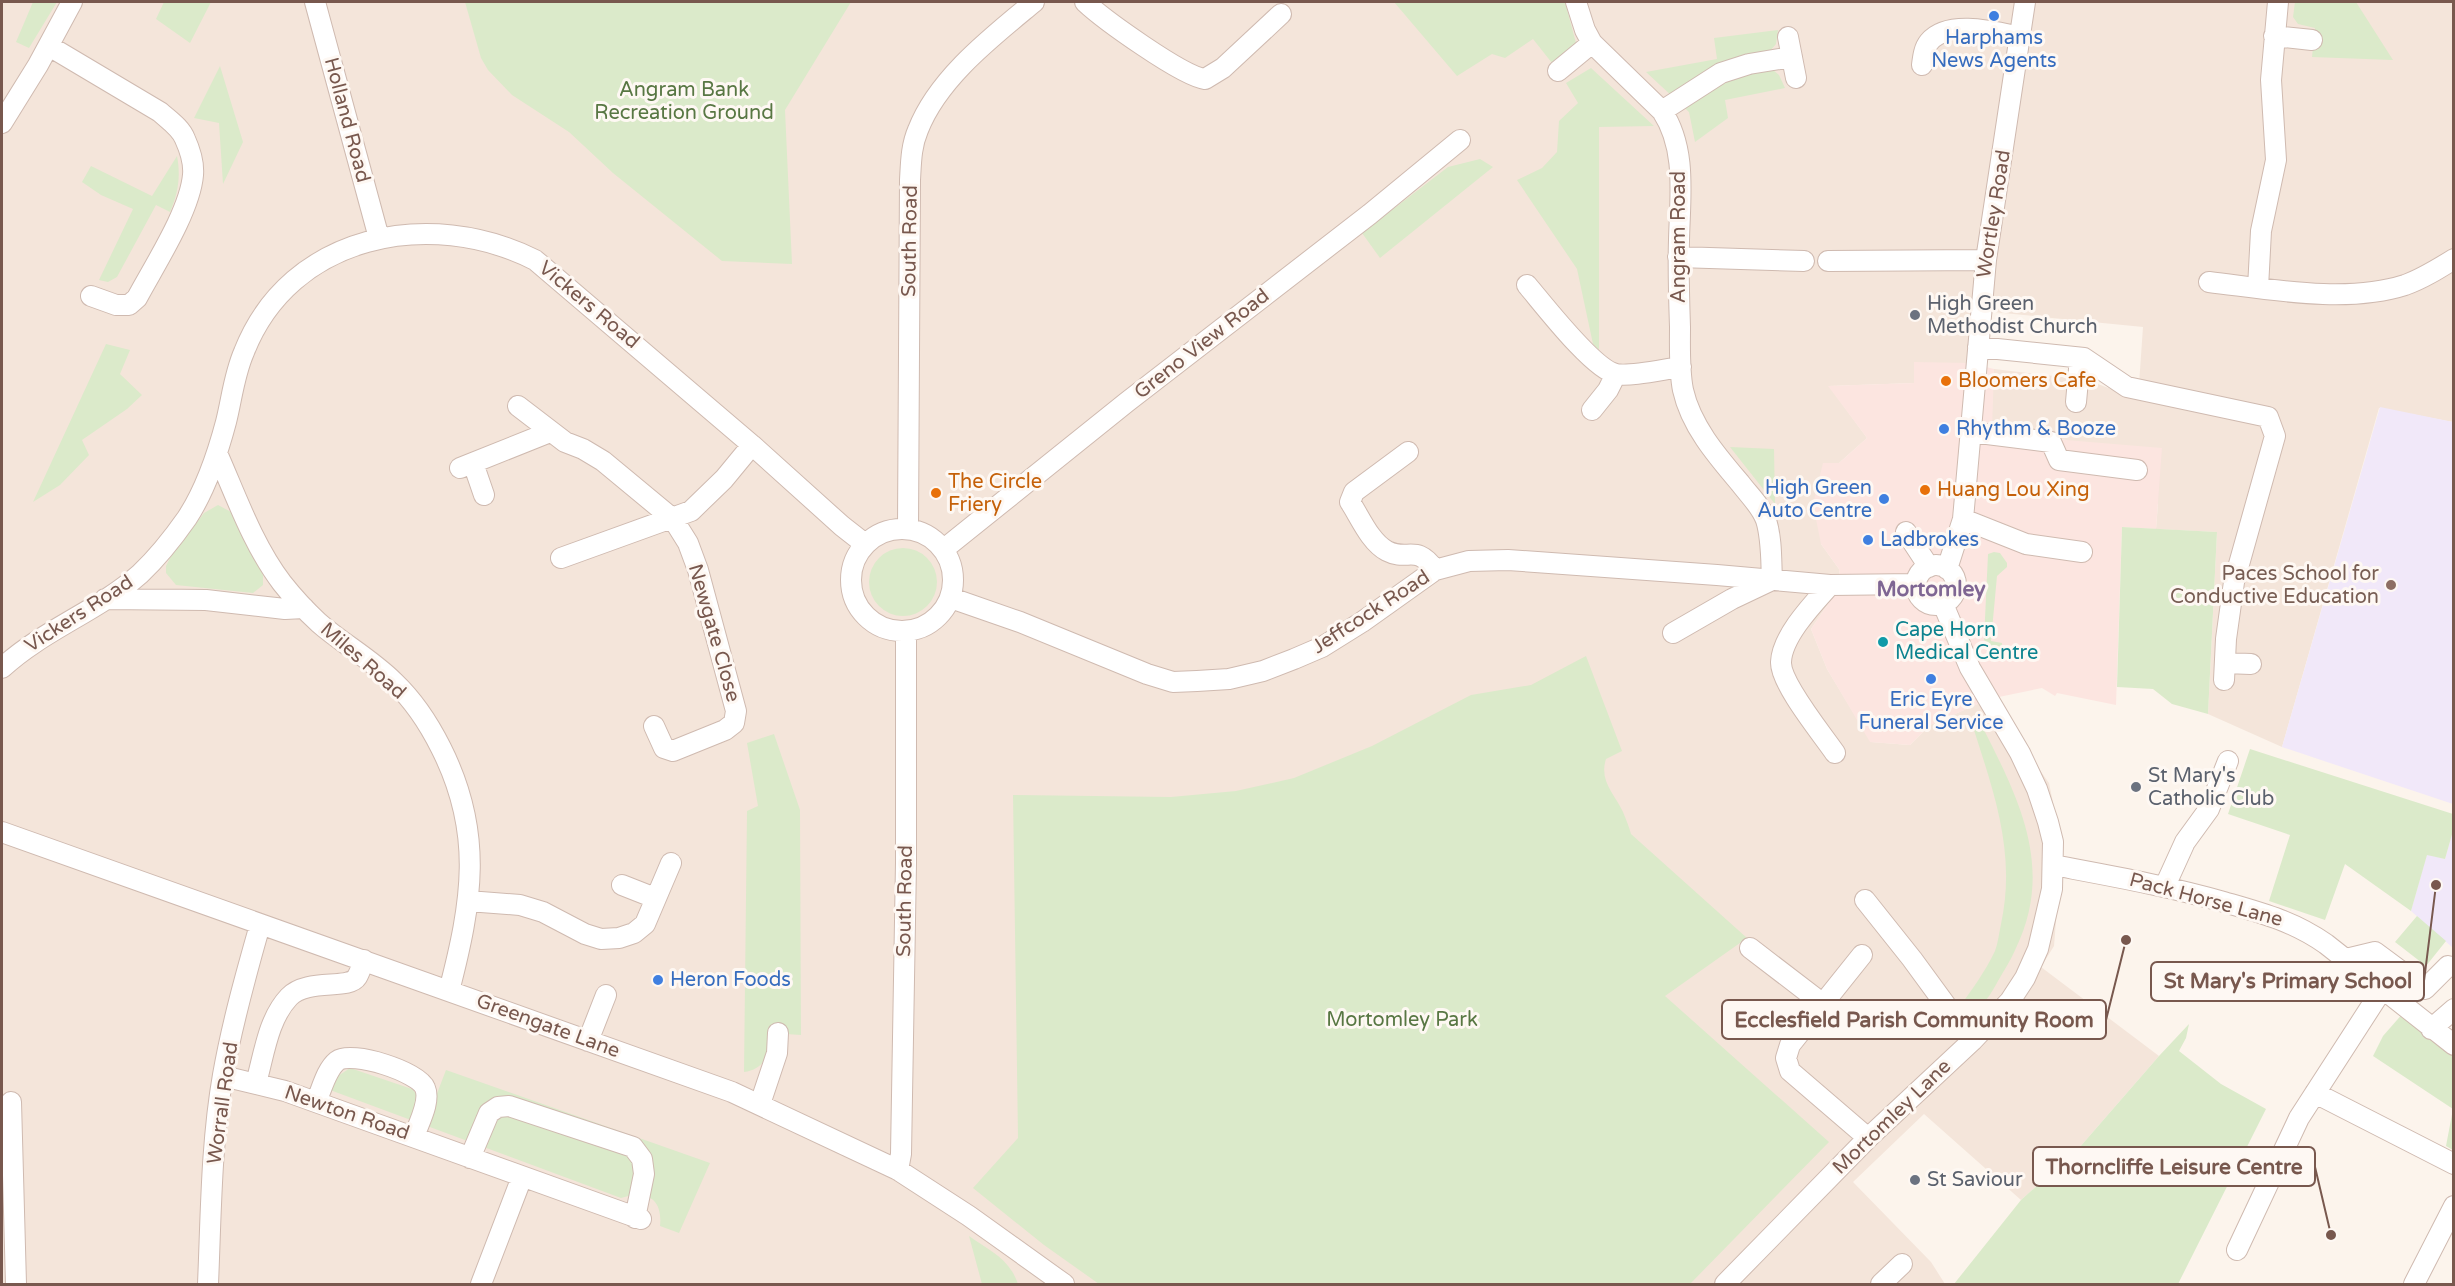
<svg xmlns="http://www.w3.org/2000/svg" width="2455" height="1286" viewBox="0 0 2455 1286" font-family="'Varela Round',sans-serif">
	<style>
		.residential { fill: #f4e5da }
		.commercial { fill: #fce5e0 }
		.education { fill: #f1e8f9 }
		.green { fill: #dbeaca }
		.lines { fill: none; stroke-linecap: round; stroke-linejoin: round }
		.minor-casing { stroke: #cfbab0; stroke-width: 22 }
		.minor { stroke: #fff; stroke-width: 20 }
		.shop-dot { fill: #3f7fe0; stroke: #fef8f3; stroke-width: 2 }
		.worship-dot { fill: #6b7280; stroke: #fef8f3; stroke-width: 2 }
		.food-dot { fill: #e8710a; stroke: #fef8f3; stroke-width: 2 }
		.education-dot { fill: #8d6e63; stroke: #fef8f3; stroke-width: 2 }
		.culture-dot { fill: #0f9aa8; stroke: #fef8f3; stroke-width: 2 }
		.labels { text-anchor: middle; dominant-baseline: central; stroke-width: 6; stroke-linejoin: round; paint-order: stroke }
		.shop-label { font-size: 20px; fill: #366cbe; stroke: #fef8f3; text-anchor: start }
		.park-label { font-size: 20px; fill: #587743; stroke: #fef8f3 }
		.street-label { font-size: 20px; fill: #78584e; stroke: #fef8f3 }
		.worship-label { font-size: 20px; fill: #5b616d; stroke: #fef8f3; text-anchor: start }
		.food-label { font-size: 20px; fill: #c56008; stroke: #fef8f3; text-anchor: start }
		.education-label { font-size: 20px; fill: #785e54; stroke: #fef8f3; text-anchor: end }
		.culture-label { font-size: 20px; fill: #0d838f; stroke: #fef8f3; text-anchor: start }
		.neighbourhood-label { font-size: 21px; font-weight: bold; fill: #7f6693; stroke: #fef8f3 }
		.leader { fill: none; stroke: #78584e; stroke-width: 2 }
		.callout-dot { fill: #78584e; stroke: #fef8f3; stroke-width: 2 }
		.callout { fill: #fef8f3; stroke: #78584e; stroke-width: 2 }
		.callout-label { font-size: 21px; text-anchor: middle; font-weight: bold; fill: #78584e }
	</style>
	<rect width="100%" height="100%" fill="#fcf4ec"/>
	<path class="residential" d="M2 2H2453V422L2379 408 2282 747 2208 714 2217 532 2156 529 2158 504 2066 440 1991 429 1994 369 2087 380 2138 399 2143 327 1993 312 1970 363 1914 383 1829 386 1867 438 1839 463 1821 544 1839 569 1841 585 1811 629 1827 669 1871 742 1910 745 1930 725 1989 699 2049 783 2062 847 2054 946 2041 967 2159 1056 2079 1148 2021 1200 1924 1114 1853 1182 1931 1262 1945 1284H2Z"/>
	<path class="commercial" d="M1914 362 1970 363 1994 369 1992 429 2066 440 2162 448 2156 529 2122 527 2116 705 2057 693 2055 696 2042 688 1989 699 1969 708 1930 725 1910 745 1870 742 1827 669 1811 629 1841 585 1839 569 1821 544 1813 504 1823 463H1839L1867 438 1828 386 1914 383Z"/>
	<path class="education" d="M2380 407 2453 422V804L2282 747Z
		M2453 831V948L2411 911 2427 854 2445 859Z"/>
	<path class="green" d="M33 2H57L29 48 16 42Z
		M164 2H211L190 43 156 19Z
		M465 2H851L785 110 792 264 722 261 613 173 569 132 512 95 488 70 481 58Z
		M1394 2H1565L1576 43 1552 63 1533 39 1505 58 1492 54 1457 76Z
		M2295 2H2356L2393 60 2312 57 2315 28 2298 24 2293 17Z
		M1778 30 1776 44 1770 51 1773 70 1779 75 1785 88 1725 100 1728 118 1695 142 1689 112 1646 72 1717 59 1714 38Z
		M220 66 243 142 223 184 219 123 194 118Z
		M1591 68 1654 126 1599 127V350L1593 344 1577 269 1517 180 1542 168 1557 152 1559 121 1578 103 1566 83Z
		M177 156C181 176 178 194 170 212L156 205 117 277 108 282 99 280 133 209 101 195 82 182 91 166 152 196Z
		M1480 159 1493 167 1380 258 1362 233 1448 167Z
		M106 344 130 350 120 374 142 395 127 409 82 440 89 455 60 485 33 502Z
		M1730 447 1774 449 1775 504Z
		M218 505 233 513 263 575V585L253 593 176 585 166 573V566L171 556 204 513Z
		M2122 527 2217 532 2208 714 2172 704 2153 689 2117 687Z
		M869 582a34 34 0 1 1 68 0a34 34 0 1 1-68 0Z
		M1994 552 2000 553 2007 563V567L1997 576 1991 641 2002 643 2001 653 1984 640 1988 554Z
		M1586 656 1622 751 1606 759C1599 781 1614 793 1623 812 1626 819 1629 827 1631 834L1747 938 1665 996 1829 1142 1690 1284H1099L1044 1245 973 1188 1018 1138 1013 795 1171 797 1236 791 1294 778 1372 746 1471 695 1531 685Z
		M1974 730H1984C2020 801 2054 869 2016 948 2011 960 2004 970 1998 981 1988 999 1980 1014 1958 1009 1971 991 1985 972 1995 951 1998 943 1999 933 2001 924 2016 854 1995 796 1974 730Z
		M774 734 800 810 801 1035 771 1033C770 1052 766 1069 744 1072L747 811 758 806 747 743Z
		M2250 749 2453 814V831L2445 859 2427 855 2411 911 2345 864 2325 920 2269 901 2290 835 2228 814Z
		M2417 916 2446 941 2426 966 2395 942Z
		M2404 1012 2453 1053V1150L2446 1146 2453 1109 2373 1056 2383 1036Z
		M2189 1024 2186 1038 2179 1051 2221 1084 2266 1109 2178 1284H1954L2021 1200 2079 1148 2159 1056Z
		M350 1068 412 1089 421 1099 433 1104 446 1070 710 1163 679 1233 660 1226C663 1198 646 1190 621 1198L330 1090 338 1076Z
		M969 1236C990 1251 1009 1258 1018 1284H982Z"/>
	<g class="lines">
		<g class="minor-casing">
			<path id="minor" d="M315 2 379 238
				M1085 2C1103 19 1182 76 1205 79L1223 68 1281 14
				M1576 2 1585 30 1592 43 1662 111C1687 149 1680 196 1679 240 1678 269 1679 298 1680 327 1680 348 1679 370 1683 390 1691 426 1717 456 1740 483 1749 495 1761 506 1766 520 1772 539 1771 561 1772 580L1732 599 1673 633
				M2274 36 2312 40
				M1788 37 1796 78
				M49 46 160 112C169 120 181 128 185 139 190 150 194 164 193 175 190 211 154 266 137 298L129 305H116L91 296
				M1922 65C1923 57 1924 48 1929 42 1948 19 1996 32 2020 37
				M1558 71 1592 43
				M1662 111 1721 73 1749 64 1792 57
				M2 123 38 65 72 2
				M1678 257 1804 261
				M1828 261 1986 260
				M2209 282C2269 289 2346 304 2405 285 2422 279 2438 269 2454 259
				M1527 285C1544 305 1593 369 1616 374 1629 377 1665 369 1681 367
				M2258 288 2261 231 2276 160 2271 80 2278 2
				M1978 347 2084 358 2127 387 2268 417 2275 436 2234 582 2226 639 2224 680
				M2076 402 2080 358
				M518 406 565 442 583 449 603 461 673 519 688 543 698 570 736 711 734 723 725 730 673 751 664 748 654 726
				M1592 410 1608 390 1616 374
				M1971 432 2051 442 2059 460 2137 470
				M1408 452 1354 492 1350 502C1360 517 1370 542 1387 551 1408 562 1416 543 1435 570
				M217 453C236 496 253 545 282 583 293 597 306 611 319 623 343 644 371 659 394 682 413 700 429 724 441 748 484 833 472 902 449 991
				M473 463 484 495
				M460 468 550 432
				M1963 519 2026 544 2082 552
				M908 528 910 180C911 163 911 146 918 130 938 78 993 36 1034 2
				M851 580a51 51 0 1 1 102 0a51 51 0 1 1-102 0Z
				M1906 532 1929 567
				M944 549 1127 402 1370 214 1460 140
				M561 558 691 511 724 479 752 445
				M1916 585a20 20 0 1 1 40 0a20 20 0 1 1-40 0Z
				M1947 569 1963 519 1986 260 2025 2
				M1830 585C1813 604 1782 636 1781 662 1780 683 1822 734 1835 753
				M951 598 1020 622 1147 674 1173 682 1197 681 1229 679 1263 671 1294 659 1322 647 1362 622 1435 570 1469 561 1508 560 1717 575 1830 585 1916 584
				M105 599 206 600 285 609 304 608
				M2225 663 2251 664
				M2 668C43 630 98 611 140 574 158 557 173 538 187 518 206 489 217 456 226 422 232 398 234 375 244 352 290 234 430 207 535 260L752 445 842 526 865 544
				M2 832 732 1092 898 1170 969 1216 1064 1284
				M2053 865C2111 876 2168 886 2224 902 2262 913 2293 921 2326 944L2454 1045
				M622 885 655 898
				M2165 886 2185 842 2209 809 2228 761
				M1865 900 1912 959 1972 1041
				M468 901 520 905 543 912 585 934 601 939 619 938 634 933 645 924 671 863
				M1750 948 1823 1004
				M1862 955 1790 1045 1786 1058 1790 1071 1868 1138
				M2346 959 2375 952 2425 989 2448 966
				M2431 1029 2454 1009
				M588 1041 606 995
				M223 1076 285 1091 641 1219
				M256 1083C264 1055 268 1019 289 997 307 978 349 990 357 977 360 972 362 965 364 960
				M2315 1093 2454 1164
				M11 1102 16 1284
				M316 1102C322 1089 326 1070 337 1061 352 1050 419 1072 425 1088 431 1102 418 1124 414 1137
				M760 1104 777 1053 778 1033
				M470 1158 489 1113 498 1107 509 1106 633 1147 642 1159 644 1174 635 1218
				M898 1170 901 1154 906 863V631
				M2237 1250 2299 1118 2383 988
				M208 1284C211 1215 211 1144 223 1075 232 1024 246 974 260 925
				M481 1284 522 1177
				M1725 1284 1868 1138 1972 1041 2010 1001 2025 978 2038 949 2052 889 2053 842 2048 822 2037 789 2020 753 1970 668 1943 604
				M1881 1284 1902 1264
				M2414 1284 2454 1206"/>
		</g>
		<use href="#minor" class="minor"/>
	</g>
	<g class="shop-dot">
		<circle cx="1994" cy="16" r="6"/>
		<circle cx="1944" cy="429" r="6"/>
		<circle cx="1884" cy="499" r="6"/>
		<circle cx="1868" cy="540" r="6"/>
		<circle cx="1931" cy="679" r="6"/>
		<circle cx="658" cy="980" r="6"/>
	</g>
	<g class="worship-dot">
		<circle cx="1915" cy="315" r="6"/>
		<circle cx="2136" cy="787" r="6"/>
		<circle cx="1915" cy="1180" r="6"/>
	</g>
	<g class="food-dot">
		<circle cx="1946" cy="381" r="6"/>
		<circle cx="1925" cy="490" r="6"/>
		<circle cx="936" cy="493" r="6"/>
	</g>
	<circle class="education-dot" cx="2391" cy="585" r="6"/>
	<circle class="culture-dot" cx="1883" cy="642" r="6"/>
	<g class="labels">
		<g class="shop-label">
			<text x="1994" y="38" text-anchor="middle">Harphams<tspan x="1994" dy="23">News Agents</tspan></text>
			<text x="1956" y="429">Rhythm &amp; Booze</text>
			<text x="1872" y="488" text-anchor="end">High Green<tspan x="1872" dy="23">Auto Centre</tspan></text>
			<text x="1880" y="540">Ladbrokes</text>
			<text x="1931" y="700" text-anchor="middle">Eric Eyre<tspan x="1931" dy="23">Funeral Service</tspan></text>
			<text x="670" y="980">Heron Foods</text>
		</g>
		<g class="park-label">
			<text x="684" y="90">Angram Bank<tspan x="684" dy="23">Recreation Ground</tspan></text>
			<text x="1402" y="1020">Mortomley Park</text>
		</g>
		<g class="street-label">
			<text transform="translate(347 120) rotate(75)">Holland Road</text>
			<text transform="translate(1994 214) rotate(-81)">Wortley Road</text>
			<text transform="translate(1679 237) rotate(-90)">Angram Road</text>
			<text transform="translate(910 241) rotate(-89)">South Road</text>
			<text transform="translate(589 305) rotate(40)">Vickers Road</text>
			<text transform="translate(1202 344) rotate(-38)">Greno View Road</text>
			<text transform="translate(1371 612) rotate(-33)">Jeffcock Road</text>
			<text transform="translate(79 614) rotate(-33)">Vickers Road</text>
			<text transform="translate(714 633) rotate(74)">Newgate Close</text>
			<text transform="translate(363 661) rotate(41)">Miles Road</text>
			<text transform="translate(2206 900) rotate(15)">Pack Horse Lane</text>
			<text transform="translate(905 901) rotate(-89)">South Road</text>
			<text transform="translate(548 1026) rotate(20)">Greengate Lane</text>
			<text transform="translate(223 1103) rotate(-82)">Worrall Road</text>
			<text transform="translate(347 1113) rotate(19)">Newton Road</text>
			<text transform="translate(1892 1117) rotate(-44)">Mortomley Lane</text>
		</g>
		<g class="worship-label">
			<text x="1927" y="304">High Green<tspan x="1927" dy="23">Methodist Church</tspan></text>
			<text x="2148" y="776">St Mary's<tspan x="2148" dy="23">Catholic Club</tspan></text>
			<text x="1927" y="1180">St Saviour</text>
		</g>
		<g class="food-label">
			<text x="1958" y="381">Bloomers Cafe</text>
			<text x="948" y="482">The Circle<tspan x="948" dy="23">Friery</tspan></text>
			<text x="1937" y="490">Huang Lou Xing</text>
		</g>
		<g class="education-label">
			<text x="2379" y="574">Paces School for<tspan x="2379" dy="23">Conductive Education</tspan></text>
		</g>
		<g class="culture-label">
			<text x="1895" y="630">Cape Horn<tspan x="1895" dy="23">Medical Centre</tspan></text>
		</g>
		<g class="neighbourhood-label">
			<text x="1931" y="589">Mortomley</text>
		</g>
	</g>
	<path class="leader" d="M2436 885L2424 981M2126 940L2106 1020M2331 1235L2315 1167"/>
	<g class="callout-dot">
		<circle cx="2436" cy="885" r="6"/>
		<circle cx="2126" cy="940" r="6"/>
		<circle cx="2331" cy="1235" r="6"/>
	</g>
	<g class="callout">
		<rect x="2151" y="962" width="273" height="39" rx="6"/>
		<rect x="1722" y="1000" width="384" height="39" rx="6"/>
		<rect x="2033" y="1147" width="282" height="39" rx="6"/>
	</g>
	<g class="callout-label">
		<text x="2288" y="988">St Mary's Primary School</text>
		<text x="1914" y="1027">Ecclesfield Parish Community Room</text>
		<text x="2174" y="1174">Thorncliffe Leisure Centre</text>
	</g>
	<rect width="2455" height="1286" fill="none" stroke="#78584e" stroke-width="6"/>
</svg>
